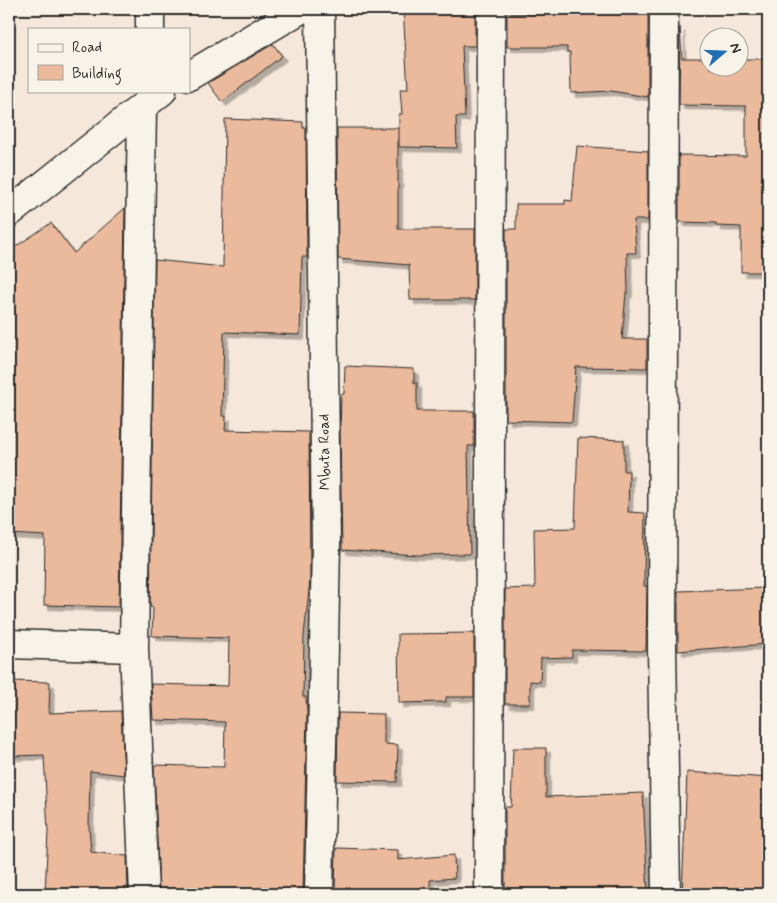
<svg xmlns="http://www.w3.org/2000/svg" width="777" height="903" viewBox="0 0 777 903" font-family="Mynerve,sans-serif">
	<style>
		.building { fill: #ebb99c; stroke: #2b2b2b; filter: url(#shadow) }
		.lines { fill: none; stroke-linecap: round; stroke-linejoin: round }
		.minor-casing { stroke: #2b2b2b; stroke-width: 31 }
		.minor { stroke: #f7f3e8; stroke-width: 28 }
		.labels { text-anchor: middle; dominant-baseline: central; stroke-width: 4; stroke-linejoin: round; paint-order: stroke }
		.street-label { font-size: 15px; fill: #2b2b2b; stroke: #f7f3e8 }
	</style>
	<defs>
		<filter id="shadow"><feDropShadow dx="4.5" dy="4.5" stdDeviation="0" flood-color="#0004"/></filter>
	</defs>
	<rect width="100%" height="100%" fill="#f5e7d9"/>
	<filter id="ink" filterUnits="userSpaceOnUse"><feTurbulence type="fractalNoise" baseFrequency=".02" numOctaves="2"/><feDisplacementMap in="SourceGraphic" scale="10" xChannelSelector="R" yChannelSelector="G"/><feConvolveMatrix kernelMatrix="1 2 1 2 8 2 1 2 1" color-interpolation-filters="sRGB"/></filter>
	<g filter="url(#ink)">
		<path class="building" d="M403 9H475V46H462L465 117H456L457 148 399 147V114H402L400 89H408Z
			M543 9H648V97L611 91 571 93 570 52H567V47H507V13L543 14Z
			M680 27 682 58H710V68H740V59H768V272H741V227L716 226V223L680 222 679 220V155L746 156V106L679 105Z
			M273 44 282 56 222 102 208 83Z
			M225 119 303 122V128H306L307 257H302L300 335 224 332 222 416H226L225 430 309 432 310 580 304 636 303 697H306L307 712 303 894H159L154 765 224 767 225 722 153 720 151 684 228 686 229 638 152 636 153 607H150L155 260 223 267Z
			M337 128H398V229H475V300H410L409 265 338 259Z
			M577 146 648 151V220H634L636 253H627L628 293H626L622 339H647V368L576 367 572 422 506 420V229H516V204H565V200L572 201Z
			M125 208 119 607 44 605 45 536 9 534V251L51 223 74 253Z
			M345 366 414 369V383H417V411H474V446H468L470 554 417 555 342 550 340 432 341 394H344Z
			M578 438 624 440V471H629L628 512 645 513 644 586H647L646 651 572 650V657L541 658 540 682 530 681V704H505V589L535 588 534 529 575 528Z
			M768 588V644L678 651V591Z
			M474 633V697H446V702L399 703 398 634Z
			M9 681 50 682 49 713 121 711 124 775 90 771 89 827 91 852 127 856 128 894 45 892 48 832 44 755 12 756V745H9Z
			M338 713 384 714V744L398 745 397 782 337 781Z
			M513 748H546V797L643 793 648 894H505V807H511Z
			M687 772 768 778V894H682Z
			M336 848 398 850V860L454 855 455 878 430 880 431 894H335Z"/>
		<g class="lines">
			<g class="minor-casing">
				<path id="minor" d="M150 9V29
					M664 9 662 647 666 894
					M189 76 301 9
					M142 108 134 648 144 894
					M9 213 162 91
					M9 644 134 648
					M319 894 326 545 320 9
					M489 894 491 9"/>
			</g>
			<use href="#minor" class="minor"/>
		</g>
	</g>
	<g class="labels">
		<g class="street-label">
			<text transform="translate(325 452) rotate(-91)">Mbuta Road</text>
		</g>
	</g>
	<rect width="777" height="903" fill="none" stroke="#f7f3e8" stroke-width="30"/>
	<rect x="15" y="15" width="747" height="873" fill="none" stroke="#2b2b2b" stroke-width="2" filter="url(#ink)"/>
	<rect x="28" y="28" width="162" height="65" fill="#f7f3e8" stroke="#a5a39c"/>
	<rect x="38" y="44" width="25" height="8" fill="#f7f3e8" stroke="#a5a39c"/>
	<text x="72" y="52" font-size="15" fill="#2b2b2b">Road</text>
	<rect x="38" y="65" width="25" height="15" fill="#ebb99c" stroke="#a5a39c"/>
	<text x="72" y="78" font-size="15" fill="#2b2b2b">Building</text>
	<g transform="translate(724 52) rotate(71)"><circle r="24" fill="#f7f3e8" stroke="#a5a39c"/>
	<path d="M0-4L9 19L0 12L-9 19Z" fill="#1f6fb2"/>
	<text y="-8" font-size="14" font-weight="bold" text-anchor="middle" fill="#2b2b2b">N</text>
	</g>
</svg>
